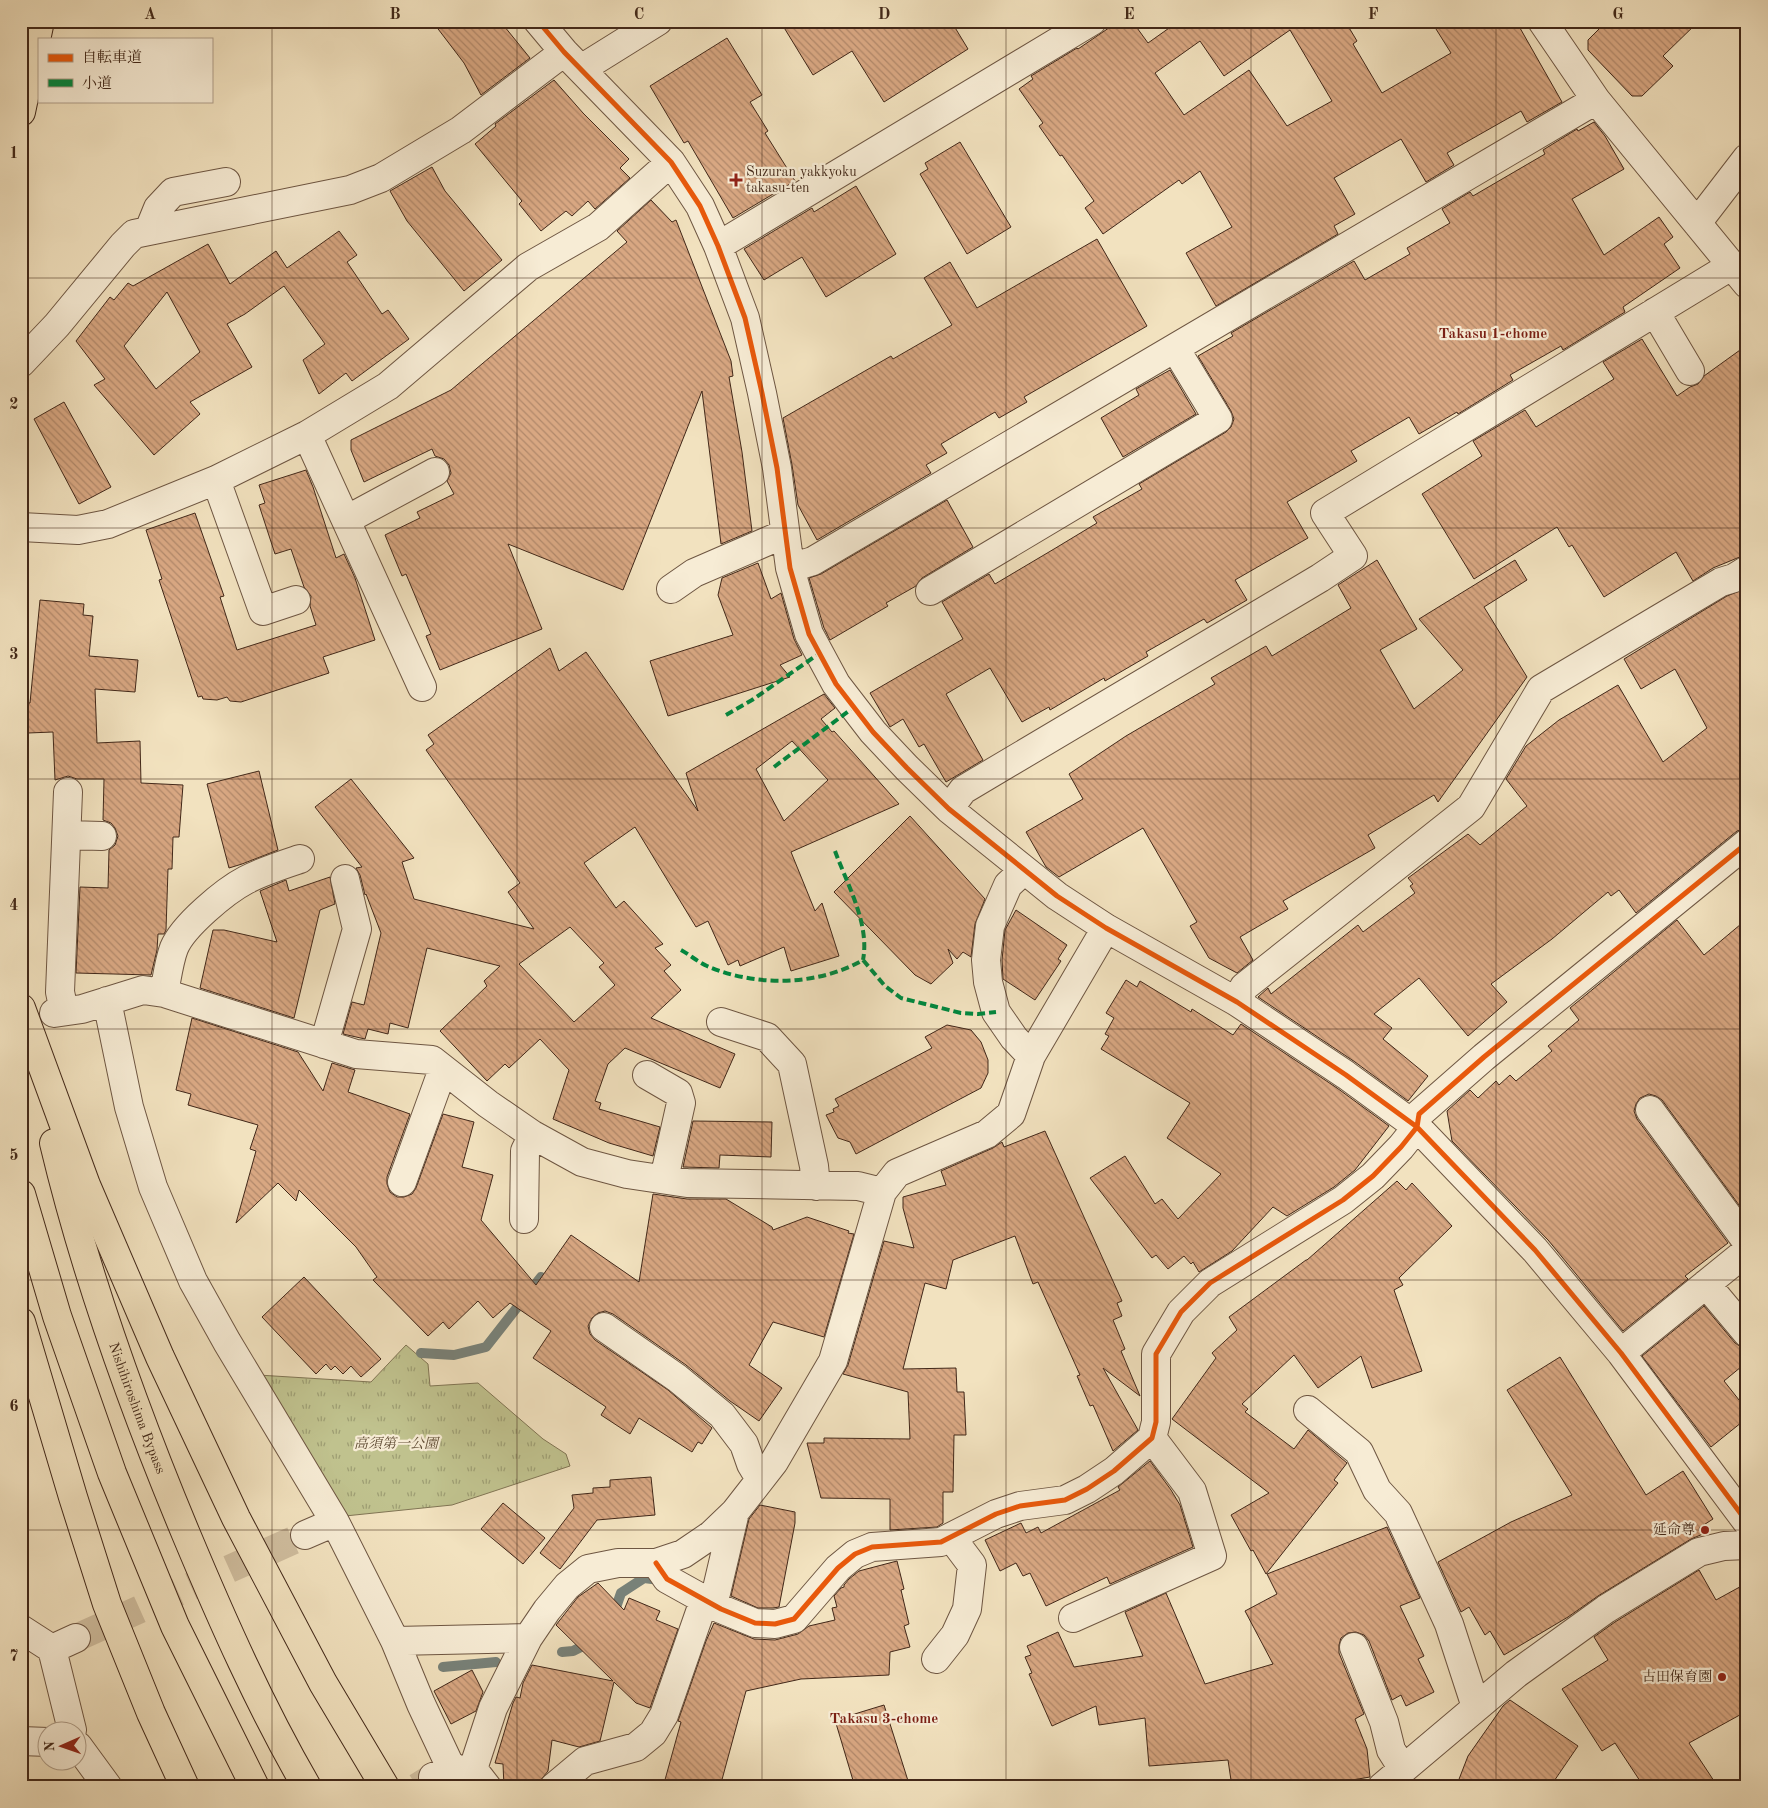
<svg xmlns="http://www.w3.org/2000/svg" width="1768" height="1808" viewBox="0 0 1768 1808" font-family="'Old Standard TT','Noto Serif JP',serif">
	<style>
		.park { fill: url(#park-tufts); stroke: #817554 }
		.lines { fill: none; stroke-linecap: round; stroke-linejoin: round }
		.stream { stroke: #788178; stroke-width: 10 }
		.building { fill: url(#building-back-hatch); stroke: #422819; fill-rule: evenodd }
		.minor-tunnel { stroke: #cfbd9e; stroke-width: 28; stroke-dasharray: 28 14; stroke-linecap: butt }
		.minor-casing { stroke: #6e5642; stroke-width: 30 }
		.highway-casing { stroke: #422819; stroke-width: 30 }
		.minor { stroke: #f7ecd5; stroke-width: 28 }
		.highway { stroke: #f2e2bf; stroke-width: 28 }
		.quiet { stroke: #00873e; stroke-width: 4; stroke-dasharray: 8 4; stroke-linecap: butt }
		.cycleway-casing { stroke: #f7ecd5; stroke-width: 8 }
		.cycleway { stroke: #e8590c; stroke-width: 5 }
		.grid { fill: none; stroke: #422819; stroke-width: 1; stroke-opacity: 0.55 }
		.poi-dot { fill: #8f2418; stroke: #f7ecd5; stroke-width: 2 }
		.labels { text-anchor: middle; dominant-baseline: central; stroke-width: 4.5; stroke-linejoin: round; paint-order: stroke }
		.poi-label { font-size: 14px; fill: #422819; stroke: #f7ecd5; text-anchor: end }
		.street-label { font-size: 14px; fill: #422819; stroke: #f7ecd5 }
		.park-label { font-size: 14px; font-style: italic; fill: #624e36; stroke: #f7ecd5 }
		.neighbourhood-label { font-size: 15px; font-weight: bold; fill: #7a1f14; stroke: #f7ecd5 }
		.neatline { fill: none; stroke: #422819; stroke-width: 2 }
		.grid-label { font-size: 16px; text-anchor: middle; font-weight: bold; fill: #422819 }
	</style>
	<defs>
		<pattern id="park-tufts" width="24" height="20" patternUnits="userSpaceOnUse" patternTransform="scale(1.25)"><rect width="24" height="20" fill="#c0c28e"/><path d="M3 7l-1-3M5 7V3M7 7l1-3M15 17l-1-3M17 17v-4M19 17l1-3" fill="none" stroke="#9e9e73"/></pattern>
		<pattern id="building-back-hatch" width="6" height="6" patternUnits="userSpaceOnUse" patternTransform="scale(1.25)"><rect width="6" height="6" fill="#d8a782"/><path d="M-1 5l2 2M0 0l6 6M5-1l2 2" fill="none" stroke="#b1886a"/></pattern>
	</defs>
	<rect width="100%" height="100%" fill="#f2e2bf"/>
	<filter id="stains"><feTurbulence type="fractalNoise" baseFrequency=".004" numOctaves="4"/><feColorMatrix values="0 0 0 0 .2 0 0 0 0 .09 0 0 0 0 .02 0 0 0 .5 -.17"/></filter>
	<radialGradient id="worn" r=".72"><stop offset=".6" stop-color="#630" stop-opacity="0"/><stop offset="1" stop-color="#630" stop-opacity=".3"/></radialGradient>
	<path class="park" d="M406 1345 428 1364 430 1386 478 1383 543 1439 566 1454 570 1466 452 1505 345 1516 258 1375 371 1382Z"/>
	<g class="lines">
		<path class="stream" d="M421 1353 454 1355 486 1347 541 1277
			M613 1616 621 1593 644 1578 660 1580
			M562 1652 573 1651 591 1642
			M443 1667 496 1662"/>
	</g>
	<path class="building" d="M432 21H500L530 58 481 95 464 63Z
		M780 21H951L968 49 884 102 852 51 813 75Z
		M1119 21H1132L1148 43 1179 21H1345L1357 41 1353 44 1382 93 1451 53 1431 21H1516L1562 102 1527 122 1521 111 1447 153 1454 165 1426 182 1401 139 1334 178 1355 214 1334 226 1338 234 1216 306 1186 253 1232 227 1200 171 1182 184 1179 180 1103 234 1085 208 1094 201 1062 155 1060 156 1039 126 1043 123 1019 89 1033 79 1031 76 1077 48 1078 49ZM1290 30 1332 101 1287 126 1249 70 1184 115 1155 73 1200 41 1224 76Z
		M1607 21H1699L1663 56 1673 66 1642 96H1632L1588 50V40Z
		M727 38 762 95 750 102 768 131 765 133 795 181 733 218 688 141 684 143 650 86Z
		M554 80 583 113 629 159 620 168 630 178 595 209 588 201 572 216 566 211 541 231 519 204 522 201 475 144 496 126 495 124Z
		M1594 122 1605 136 1624 169 1572 199 1604 255 1659 217 1673 237 1664 244 1680 268 1623 307 1625 312 1563 350 1561 346 1510 375 1513 380 1458 414 1457 412 1419 434 1409 417 1351 451 1357 461 1287 502 1308 538 1235 580 1247 600 1207 623 1204 619 1146 652 1148 656 1105 681 1104 678 1050 710 1049 707 1022 722 990 668 946 694 983 760 946 782 924 744 919 747 903 719 890 727 870 693 963 639 942 602 989 574 995 584 1054 549 1097 523 1093 517 1142 489 1139 484 1226 432 1231 427 1234 419 1231 411 1198 356 1233 336 1231 333 1354 261 1365 280 1410 254 1407 248 1450 223 1442 209 1470 192 1473 196 1545 154 1543 150 1577 129 1578 131Z
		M960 142 1011 227 967 254 920 174 928 169 925 163Z
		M432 167 445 191 502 260 464 291 407 221 390 191Z
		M856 186 896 254 826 297 802 257 764 280 744 249 812 208 814 212Z
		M651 200 672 222 676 220 731 361 733 376 729 377 742 452 752 531 721 544 702 391 623 590 508 544 542 629 440 670 426 636 431 634 406 574 402 576 385 535 420 518 417 512 454 494 447 481 451 473 449 465 444 459 435 456 432 449 364 482 351 450V440L451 390 627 242 617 231Z
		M339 231 357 255 347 262 382 314 388 310 409 339 352 381 346 373 319 394 303 360 325 344 284 286 245 314 227 324 252 367 190 402 200 414 154 455 94 385 105 379 76 341 110 297 114 300 128 283 133 286 208 244 230 284 276 251 287 268ZM167 292 200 352 156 389 124 346Z
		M1097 239 1147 326 1024 397 1027 402 999 418 995 412 941 444 947 453 926 465 931 473 817 540 798 505 792 465 783 418 891 356 893 359 952 325 924 278 950 262 977 308Z
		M1642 339 1677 396 1690 387 1698 384 1704 376 1747 345V554L1713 568 1693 581 1676 552 1604 597 1572 545 1569 547 1557 527 1474 579 1422 494 1482 456 1473 441 1525 410 1536 427 1614 379 1603 362Z
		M1170 370 1196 414 1123 457 1101 418 1139 395 1136 389Z
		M64 402 111 487 79 504 34 419Z
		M306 470 313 487 336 558 344 554 355 578 375 640 323 657 329 673 241 702 230 701 227 697 217 700 203 699 202 696 198 697 159 580 162 579 146 530 195 513 224 596 220 597 237 650 316 625 310 606 311 596 304 587 291 549 275 554 259 505 265 503 259 485Z
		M947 500 973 547 922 578 916 586 886 603 888 606 830 640 824 628 809 578 821 574Z
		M1377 560 1417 629 1380 650 1414 709 1463 670 1419 619 1515 560 1527 580 1484 607 1527 677 1438 802 1434 795 1368 835 1375 848 1283 901 1288 909 1240 937 1253 960 1237 973 1209 958 1190 926 1197 922 1143 828 1059 877 1046 867 1026 832 1083 799 1069 774 1126 736 1215 684 1211 678 1266 646 1272 656 1351 608 1338 585Z
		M758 563 771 599 781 593 794 639 802 655 780 665 790 677 668 716 650 661 733 635 718 595 722 578Z
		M1747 588V828L1737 831 1636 913 1619 890 1611 896 1608 892 1552 939 1491 984 1507 1002 1468 1036 1419 978 1374 1014 1392 1028 1383 1039 1428 1076 1408 1101 1355 1062 1258 997 1268 988 1271 994 1358 925 1363 932 1415 893 1410 886 1413 884 1408 878 1468 834 1480 845 1527 806 1506 779 1526 746 1559 720 1618 685 1663 762 1707 728 1675 669 1641 689 1624 659 1727 596Z
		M40 600 84 604 83 615 93 616 89 656 138 660 135 692 95 689 97 743 140 741 141 783 183 785 179 837H173L172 869H168L166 930 164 934H158L157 950 151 975 76 973 80 887 108 888 109 850 115 845 118 836 115 828 111 823 103 820 104 779H77L68 776 55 780 53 732 28 733 27 703H30Z
		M550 648 559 671 586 652 698 811 686 773 824 694 835 708 821 719 832 732 834 731 899 804 791 852 815 911 822 903 839 956 791 971 784 947 740 966 738 960 728 965 708 921 696 927 635 827 584 863 616 908 624 901 663 944 655 948 671 965 664 971 681 990 651 1018 735 1054 720 1088 625 1048 608 1064 595 1101 601 1103 599 1109 660 1127 653 1156 609 1143 553 1119 569 1070 540 1039 509 1068 505 1064 487 1081 440 1031 487 986 484 981 500 966 427 948 408 1028 390 1023 388 1034 368 1029 365 1039 343 1034 352 1002 364 1005 381 933 366 894 365 895 360 875 356 868 362 867 315 807 351 779 414 858 402 862 414 899 534 929 508 892 520 883 426 750 434 744 428 735ZM792 741 828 780 784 821 756 769ZM570 927 604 963 599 967 615 985 574 1022 519 964Z
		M259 771 278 850 242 864 229 868 207 784Z
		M910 816 985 899 975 924 971 957 963 952 957 959 948 949 953 963 931 984 915 975 834 892Z
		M330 877 335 904 320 910 294 1018 200 988 213 930H224L277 942 260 891 286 880 289 891Z
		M1016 910 1067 945 1058 959 1061 961 1035 1000 1003 979 1002 960 1005 930Z
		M1747 919V1200L1739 1205 1662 1100 1656 1096 1649 1094 1640 1098 1636 1104 1634 1111 1637 1119 1728 1243 1685 1276 1688 1279 1623 1331 1548 1240 1452 1141 1447 1111 1470 1090 1478 1098 1496 1081 1499 1085 1510 1075 1516 1081 1552 1051 1548 1046 1579 1020 1570 1008 1677 920 1704 955Z
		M1126 980 1137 987 1140 981 1191 1012 1192 1009 1233 1035 1241 1024 1337 1088 1389 1126 1355 1170 1334 1187 1287 1216 1273 1207 1232 1251 1199 1272 1193 1262 1191 1264 1184 1256 1168 1269 1156 1255 1152 1258 1090 1178 1125 1156 1155 1204 1162 1199 1178 1219 1221 1174 1167 1138 1190 1103 1101 1049 1109 1036 1105 1034 1114 1018 1106 1013Z
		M192 1018 298 1052 323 1091 332 1063 355 1070 348 1092 410 1114 387 1177V1184L390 1192 397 1197H404L412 1194 416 1188 443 1114 474 1122 462 1167 493 1175 481 1220 536 1285 571 1235 639 1282 653 1194 687 1199H726L772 1227 773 1230 807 1217 849 1231 848 1233 854 1234 824 1337 773 1322 749 1365 782 1388 759 1421 730 1401 686 1365 613 1314 605 1311 598 1313 592 1318 588 1326 590 1334 595 1340 668 1390 712 1428 702 1444 698 1442 692 1452 639 1418 630 1434 601 1415 606 1407 533 1358 551 1331 510 1303 493 1318 478 1301 449 1329 443 1322 428 1336 373 1280 377 1277 356 1247 299 1190 296 1201 278 1183 236 1223 256 1151 250 1149 258 1125 188 1105 191 1094 176 1090Z
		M947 1025 971 1030 981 1042 988 1060V1073L981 1088 856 1154 850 1142 838 1138 826 1115 834 1112 833 1109 839 1106 835 1099 932 1048 925 1037Z
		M693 1121 772 1122 771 1157 720 1155 719 1168 683 1167Z
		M1045 1131 1122 1301 1117 1303 1122 1316 1113 1320 1125 1349 1121 1351 1140 1396 1103 1368 1138 1430 1113 1451 1093 1405 1090 1406 1077 1376 1080 1375 1038 1282 1033 1284 1015 1236 953 1260 946 1289 925 1283 903 1369 956 1368 957 1392H964L966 1435H954L953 1492H943V1523L937 1527 890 1530V1499L821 1498 807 1443H824V1438L910 1439 908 1392 843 1374 848 1365 884 1241 914 1248 903 1208V1197L946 1185 941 1171 993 1148 1002 1142 1004 1147Z
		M1397 1181 1406 1190 1412 1183 1452 1226 1399 1278 1403 1285 1394 1290 1422 1371 1372 1388 1361 1356 1318 1388 1294 1355 1242 1404 1248 1409 1245 1412 1294 1449 1308 1430 1347 1463 1334 1480 1338 1483 1266 1574 1253 1550 1251 1551 1231 1515 1269 1493 1172 1419 1216 1358 1212 1353 1237 1330 1229 1317 1306 1260H1307Z
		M304 1277 381 1359 361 1377 351 1366 343 1374 335 1366 331 1370 326 1364 316 1374 262 1317Z
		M1704 1306 1735 1343 1741 1347 1747 1348V1362L1724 1381 1747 1410V1418L1711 1447 1642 1356Z
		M1560 1357 1646 1495 1683 1471 1713 1519 1699 1528 1703 1534 1691 1539 1598 1596 1568 1617 1504 1655 1490 1631 1485 1635 1469 1607 1461 1612 1438 1562 1511 1522 1572 1495 1507 1390Z
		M1150 1461 1171 1490 1180 1505 1193 1547 1110 1584 1107 1577 1046 1606 1030 1573 1023 1576 1016 1563 1000 1571 985 1540 1021 1523 1026 1533 1038 1527 1041 1533 1120 1490 1118 1487Z
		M651 1477 655 1515 597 1520 560 1569 540 1553 574 1508 572 1495 593 1493V1488L610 1487V1480Z
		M503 1503 545 1538 523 1564 481 1529Z
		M760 1505 795 1512V1523L779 1607 773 1608H758L731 1596 749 1519Z
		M1387 1527 1420 1598 1400 1606 1424 1656 1418 1659 1434 1692 1406 1706 1401 1695 1392 1700 1369 1641 1364 1635 1356 1632 1348 1633 1341 1638 1339 1645V1653L1364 1714 1355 1719 1367 1749 1370 1777 1346 1781 1348 1787H1232L1228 1760 1149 1766 1145 1718 1099 1725 1096 1706 1052 1726 1029 1674 1032 1673 1025 1657 1031 1655 1027 1646 1058 1632 1074 1667 1143 1656 1125 1612 1166 1593 1205 1684 1273 1664 1245 1611 1277 1594 1267 1574Z
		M897 1561 904 1589 901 1590 909 1624 904 1626 910 1647 890 1652 889 1675 801 1679 746 1691 720 1787H663L681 1722 678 1721 706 1641 714 1623 754 1639 775 1640 798 1634 809 1626 835 1620 832 1608 837 1607 834 1596 841 1588 844 1587V1585L849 1579 859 1571Z
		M1699 1570 1716 1600 1747 1583V1711L1689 1743 1718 1787H1644L1615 1743 1602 1751 1562 1689 1608 1660 1594 1637 1615 1622Z
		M598 1583 624 1610 629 1598 660 1611 656 1620 678 1629 650 1708 636 1703 614 1682 600 1741 579 1747 552 1740 548 1771 540 1781 539 1787H504L503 1764 495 1763 513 1703 516 1697 520 1698 523 1683 532 1665 613 1681 556 1625 578 1597Z
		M472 1670 483 1692 476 1711 451 1724 434 1691Z
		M1510 1700 1578 1746 1550 1787H1456L1468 1756 1503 1706Z
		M884 1705 910 1787H855L835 1720Z"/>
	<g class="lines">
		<path class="minor-tunnel" d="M76 1638 305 1535
			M417 1787 433 1777"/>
		<g class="minor-casing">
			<path id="minor" d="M538 21 564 52 671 162 700 206 718 246 745 318 762 393 777 468 790 568 809 634 836 684 873 732 907 768 949 809 1057 896 1106 928 1237 1002 1346 1075 1417 1127 1535 1250 1621 1353 1747 1522
				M1542 21 1596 100 1747 284
				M581 69 658 21
				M1697 223 1747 158
				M149 230 158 208 173 192 226 182
				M718 246 1092 21
				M1655 312 1690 371
				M21 363 57 325 123 245 134 234 350 190 381 178 461 130 564 52
				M307 435 422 687
				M216 480 263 611 296 600
				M346 520 435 472
				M21 527 78 530 108 524 216 480 307 435 388 386 528 267 598 227 671 162
				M790 568 813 561 1596 100
				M671 589 694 573 784 534
				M930 591 1218 419 1175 348
				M949 809 963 790 1320 578 1353 556 1325 513 1731 266
				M67 835 102 836
				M1024 870 1008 885 990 926 986 960 988 982 996 1012 1014 1038 1031 1056
				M164 993C167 978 169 961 174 948 183 926 225 891 246 880 263 871 282 865 300 859
				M107 1001 129 1107 153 1187 193 1281 227 1342 335 1522 395 1641 421 1704 452 1770
				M1237 1002 1244 987 1471 807 1541 689 1721 582 1734 578 1747 570
				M64 1011 60 992 68 792
				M54 1013 82 1009 143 990 164 993 356 1054 432 1060 488 1104 533 1135 582 1162 627 1174 687 1183 858 1186 882 1192 897 1173 987 1134 1011 1114 1031 1056 1106 928
				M721 1022 767 1037 792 1064 814 1166 816 1186
				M324 1044 357 929 345 879
				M647 1075 678 1093 681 1103 664 1179
				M1650 1110 1747 1242
				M402 1182 439 1080 447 1072
				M524 1219 525 1151 533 1135
				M1706 1284 1747 1333
				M604 1327 677 1378 722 1415 744 1444 751 1464 760 1479
				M1621 1353 1747 1251
				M1308 1410 1359 1452 1377 1490 1398 1513 1449 1624 1476 1707
				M305 1535 335 1522
				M656 1563 667 1579 721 1609 755 1623 775 1624 794 1619 838 1568 855 1554 872 1547 941 1542 996 1514 1020 1506 1065 1500 1087 1489 1114 1471 1152 1438 1156 1422V1354L1181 1312 1210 1283 1343 1200 1373 1176 1401 1147 1417 1127 1419 1114 1484 1057 1747 843
				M1073 1618 1212 1556 1192 1491 1152 1438
				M21 1629 52 1649 72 1730
				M395 1641 528 1638
				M1354 1647 1384 1722 1391 1750 1403 1769
				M52 1649 76 1638
				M936 1659 955 1635 967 1609 972 1565 951 1537
				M21 1741 48 1742
				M78 1746 108 1787
				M473 1769 493 1708 528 1638 547 1610 567 1586 588 1569 618 1563H656L683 1554 711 1535 735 1512 774 1462 833 1361 882 1192
				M433 1777 452 1770 473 1769 487 1787
				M554 1787 585 1761 636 1747 653 1733 664 1715 700 1612 716 1593 735 1512
				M1382 1787 1516 1674 1606 1609 1699 1552 1724 1546 1747 1545"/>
		</g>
		<g class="highway-casing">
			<g id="highway">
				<path d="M21 112 40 21"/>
				<path d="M21 1008 86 1185 160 1357 236 1518 323 1683 385 1787"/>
				<path id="s1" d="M54 1143C86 1277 133 1407 186 1534 222 1620 260 1706 307 1787"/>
				<path d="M21 1194 57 1316 112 1473 175 1626 255 1787"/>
				<path d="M21 1322 73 1497 107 1604 151 1713 185 1787"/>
			</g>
		</g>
		<use href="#minor" class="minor"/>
		<use href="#highway" class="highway"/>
		<path class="quiet" d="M726 715 752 700 820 653
			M774 767 854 707
			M835 851C847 884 870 924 863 960
			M681 950C690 955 698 962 707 966 755 987 818 986 863 960L885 986 901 998 961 1013 978 1014 996 1012"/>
		<g class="cycleway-casing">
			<path id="cycleway" d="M538 21 564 52 671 162 700 206 718 246 745 318 762 393 777 468 790 568 809 634 836 684 873 732 907 768 949 809 1057 896 1106 928 1237 1002 1346 1075 1417 1127 1535 1250 1621 1353 1747 1522
				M656 1563 667 1579 721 1609 755 1623 775 1624 794 1619 838 1568 855 1554 872 1547 941 1542 996 1514 1020 1506 1065 1500 1087 1489 1114 1471 1152 1438 1156 1422V1354L1181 1312 1210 1283 1343 1200 1373 1176 1401 1147 1417 1127 1419 1114 1484 1057 1747 843"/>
		</g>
		<use href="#cycleway" class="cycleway"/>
	</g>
	<path class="grid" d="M272 21V1787M517 21V1787M762 21V1787M1006 21V1787M1251 21V1787M1496 21V1787M21 278H1747M21 528H1747M21 779H1747M21 1029H1747M21 1280H1747M21 1530H1747"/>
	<g class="poi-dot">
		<path d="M733.5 172.5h5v5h5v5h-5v5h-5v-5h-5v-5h5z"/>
		<circle cx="1705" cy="1530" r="5"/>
		<circle cx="1722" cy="1677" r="5"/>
	</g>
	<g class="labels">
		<g class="poi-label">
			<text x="746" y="172" text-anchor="start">Suzuran yakkyoku<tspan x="746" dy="16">takasu-ten</tspan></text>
			<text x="1695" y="1530">延命尊</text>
			<text x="1712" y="1677">古田保育園</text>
		</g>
		<g class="street-label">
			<text stroke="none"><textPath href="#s1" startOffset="278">Nishihiroshima Bypass</textPath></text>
		</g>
		<g class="park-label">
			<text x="396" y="1444">高須第一公園</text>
		</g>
		<g class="neighbourhood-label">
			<text x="1493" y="334">Takasu 1-chome</text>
			<text x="884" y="1719">Takasu 3-chome</text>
		</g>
	</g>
	<rect width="1768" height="1808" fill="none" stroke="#f2e2bf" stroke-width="55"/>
	<rect x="38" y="38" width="175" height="65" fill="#f7ecd5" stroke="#af9e8a"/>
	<rect x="48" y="54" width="25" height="8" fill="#e8590c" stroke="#af9e8a"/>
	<text x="82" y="62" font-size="15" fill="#422819">自転車道</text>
	<rect x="48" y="79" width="25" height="8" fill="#00873e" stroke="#af9e8a"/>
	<text x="82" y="88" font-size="15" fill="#422819">小道</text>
	<g transform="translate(62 1746) rotate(268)"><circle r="24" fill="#f7ecd5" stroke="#af9e8a"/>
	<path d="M0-4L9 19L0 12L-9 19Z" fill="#8f2418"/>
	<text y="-8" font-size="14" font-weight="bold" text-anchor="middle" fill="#422819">N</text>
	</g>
	<rect x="28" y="28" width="1712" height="1752" class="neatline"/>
	<g class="grid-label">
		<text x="150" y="19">A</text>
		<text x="395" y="19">B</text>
		<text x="639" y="19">C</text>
		<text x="884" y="19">D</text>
		<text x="1129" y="19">E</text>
		<text x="1373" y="19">F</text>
		<text x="1618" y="19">G</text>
		<text x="14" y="158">1</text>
		<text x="14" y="409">2</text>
		<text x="14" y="659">3</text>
		<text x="14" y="910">4</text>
		<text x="14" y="1160">5</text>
		<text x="14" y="1411">6</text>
		<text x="14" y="1661">7</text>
	</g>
	<rect width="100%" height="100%" filter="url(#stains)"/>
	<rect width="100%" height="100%" fill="url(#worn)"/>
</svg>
